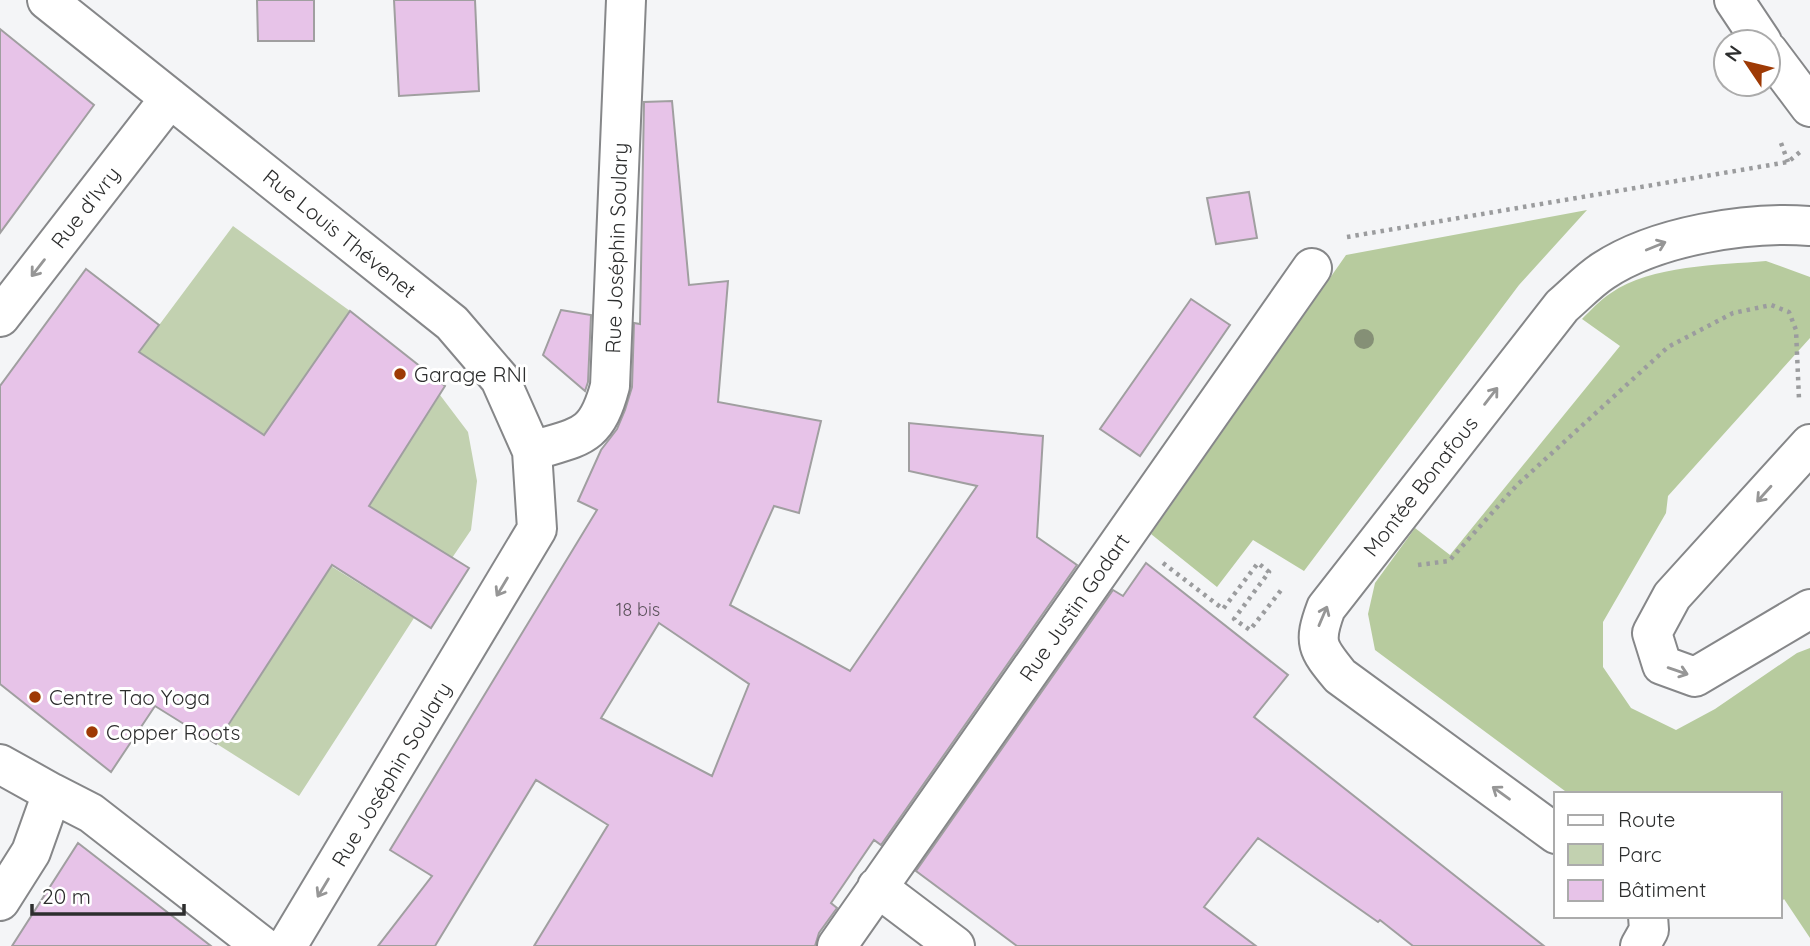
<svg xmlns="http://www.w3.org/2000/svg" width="1810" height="946" viewBox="0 0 1810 946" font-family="Quicksand,sans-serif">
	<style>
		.green { fill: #c2d1b0 }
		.forest { fill: #b7cb9e }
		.building { fill: #e7c3e8; stroke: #a09fa0; stroke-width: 2; fill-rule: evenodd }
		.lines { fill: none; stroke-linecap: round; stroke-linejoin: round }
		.minor-casing { stroke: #868789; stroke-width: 42 }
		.path { stroke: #9b9c9e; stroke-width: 4.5; stroke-dasharray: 3.5 5; stroke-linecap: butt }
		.minor { stroke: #fff; stroke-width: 38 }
		.tree { fill: #859076 }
		.oneway { stroke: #969696 }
		.poi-dot { fill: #9e3a05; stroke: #fff; stroke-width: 2.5 }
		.labels { text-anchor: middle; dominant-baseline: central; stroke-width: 6; stroke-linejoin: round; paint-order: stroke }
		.number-label { font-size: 18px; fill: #5c535c }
		.street-label { font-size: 21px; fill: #2d2e2e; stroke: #fff }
		.poi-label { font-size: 21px; fill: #2d2e2e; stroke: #fff; text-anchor: start }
	</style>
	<rect width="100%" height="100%" fill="#f4f5f7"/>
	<path class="green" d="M233 226 350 311 306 375 403 453 440 395 468 432 477 481 471 530 452 558 369 506 139 352Z
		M331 566 414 618 299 796 217 744Z"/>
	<path class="forest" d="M1587 210 1519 285 1304 571 1253 540 1217 587 1151 534 1346 255Z
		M1766 261 1810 277V338L1668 496 1666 513 1603 622V667L1631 708 1676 730 1715 709 1797 653 1810 648V938L1784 899 1780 904V794H1569L1375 650 1368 614 1375 583 1415 528 1450 555 1620 346 1582 319C1591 310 1600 300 1611 293 1651 265 1719 265 1766 261Z"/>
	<path class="building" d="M257 0H314V41H258Z
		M394 0H475L479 91 399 96Z
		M0 29 94 105 0 233Z
		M672 101 689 285 728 281 718 402 821 421 799 513 774 506 730 605 850 671 977 486 909 471V423L1043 436 1037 537 1077 565 881 845 874 840 831 903 837 908 819 933 815 946H534L608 825 536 780 435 946H378L432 876 390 850 597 510 578 501 601 450 617 429 625 410 632 387 634 323 640 324 644 102ZM659 623 749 684 712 776 601 718Z
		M1249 192 1257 238 1216 244 1207 198Z
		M86 269 159 325 139 352 264 435 350 311 445 386 369 506 469 568 431 628 332 565 216 744 155 706 111 772 0 684V386Z
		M1191 299 1230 325 1140 456 1100 429Z
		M561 310 591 315 588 382 585 391 543 355Z
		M1146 563 1288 675 1254 717 1544 946H1413L1380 920 1378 922 1258 838 1204 907 1256 946H1017L916 871 1113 590 1123 596Z
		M78 843 211 946H12Z"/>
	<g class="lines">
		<g class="minor-casing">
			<path id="minor" d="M47 0 452 323 500 379 532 451 537 529 287 946
				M1734 0 1762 42
				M1768 51 1810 107
				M0 317 170 98
				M1810 444 1672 596 1652 633 1662 665 1695 677 1810 609
				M532 451C580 436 596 439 610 386L626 0
				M0 764 52 793 31 852 0 901
				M52 793 91 813 262 946
				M1556 834 1340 676C1317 648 1313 643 1326 608L1562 306C1576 294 1589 280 1603 271 1656 236 1748 221 1810 226
				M877 887 955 946
				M837 946 1312 268
				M1640 946 1649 930 1648 916"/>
		</g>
		<path class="path" d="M1781 143 1788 162
			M1347 237 1788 162 1800 152
			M1163 563 1223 609 1258 563 1269 572 1234 619 1250 630 1282 589
			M1418 565 1449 561 1517 485 1668 347 1733 313 1771 305 1789 312 1796 330 1799 399"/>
		<use href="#minor" class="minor"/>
	</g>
	<circle class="tree" cx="1364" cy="339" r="10"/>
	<defs><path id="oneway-shaft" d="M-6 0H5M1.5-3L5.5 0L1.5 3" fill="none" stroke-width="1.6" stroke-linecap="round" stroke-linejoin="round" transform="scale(1.75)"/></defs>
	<g class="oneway">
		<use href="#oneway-shaft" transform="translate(1656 246) rotate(-22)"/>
		<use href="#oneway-shaft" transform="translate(38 268) rotate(128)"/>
		<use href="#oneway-shaft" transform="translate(1491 396) rotate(-52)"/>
		<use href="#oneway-shaft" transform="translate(1764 494) rotate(132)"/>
		<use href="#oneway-shaft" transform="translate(502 587) rotate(121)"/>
		<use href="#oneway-shaft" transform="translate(1323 616) rotate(-67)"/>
		<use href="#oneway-shaft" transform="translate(1678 671) rotate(19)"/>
		<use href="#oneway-shaft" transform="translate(1501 793) rotate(-144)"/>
		<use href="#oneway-shaft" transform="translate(323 888) rotate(121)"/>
	</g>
	<g class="poi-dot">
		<circle cx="400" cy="374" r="7"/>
		<circle cx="35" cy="697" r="7"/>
		<circle cx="92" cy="732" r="7"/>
	</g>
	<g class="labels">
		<g class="number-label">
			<text x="638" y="609">18 bis</text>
		</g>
		<g class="street-label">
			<text transform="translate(85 207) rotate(-52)">Rue d'Ivry</text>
			<text transform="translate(340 233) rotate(39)">Rue Louis Thévenet</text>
			<text transform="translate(616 248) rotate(-88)">Rue Joséphin Soulary</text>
			<text transform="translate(1420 486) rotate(-52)">Montée Bonafous</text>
			<text transform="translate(1074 607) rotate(-55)">Rue Justin Godart</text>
			<text transform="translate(391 774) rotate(-59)">Rue Joséphin Soulary</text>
		</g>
		<g class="poi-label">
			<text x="414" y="374">Garage RNI</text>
			<text x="49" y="697">Centre Tao Yoga</text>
			<text x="106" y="732">Copper Roots</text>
		</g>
	</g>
	<rect x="1554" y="792" width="228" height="126" fill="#ffffff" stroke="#ababab" stroke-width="2"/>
	<rect x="1568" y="815" width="35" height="10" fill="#ffffff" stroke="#ababab" stroke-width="2"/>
	<text x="1618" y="827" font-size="21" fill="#2d2e2e">Route</text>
	<rect x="1568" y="844" width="35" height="21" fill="#c2d1b0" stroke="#ababab" stroke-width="2"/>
	<text x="1618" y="862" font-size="21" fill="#2d2e2e">Parc</text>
	<rect x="1568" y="880" width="35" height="21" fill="#e7c3e8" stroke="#ababab" stroke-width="2"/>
	<text x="1618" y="897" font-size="21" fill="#2d2e2e">Bâtiment</text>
	<g transform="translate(1747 63) rotate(305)"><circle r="33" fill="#ffffff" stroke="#ababab" stroke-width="2"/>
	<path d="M0-5L12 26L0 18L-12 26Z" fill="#9e3a05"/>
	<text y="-10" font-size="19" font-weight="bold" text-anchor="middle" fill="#2d2e2e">N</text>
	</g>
	<path d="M32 904v10h152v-10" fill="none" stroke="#2d2e2e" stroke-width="3.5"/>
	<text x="42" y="904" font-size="21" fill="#2d2e2e" stroke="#ffffff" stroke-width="5" paint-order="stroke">20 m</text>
</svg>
